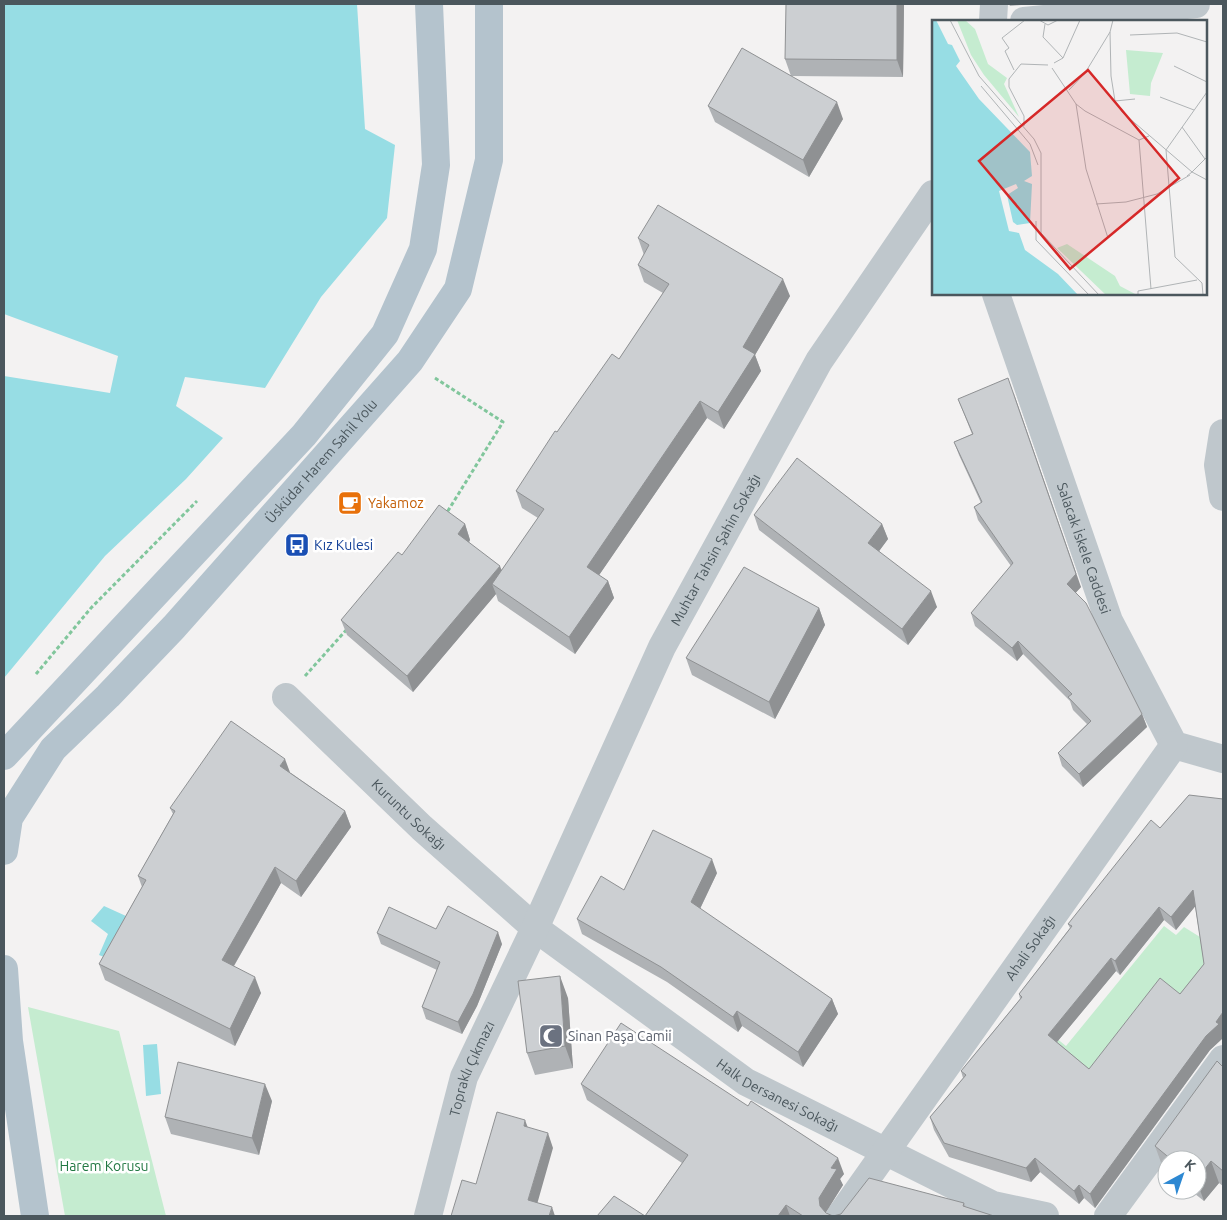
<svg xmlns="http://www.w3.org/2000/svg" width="1227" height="1220" font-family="Ubuntu,sans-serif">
<rect width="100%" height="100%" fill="#f3f2f2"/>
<path fill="#c5ecd0" d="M 1164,926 L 1176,935 L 1184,927 L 1200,937 L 1204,965 L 1180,1000 L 1094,1077 L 1070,1058 L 1029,1016 L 1066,1046 Z
M 28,1007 L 119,1031 L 166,1216 L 65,1216 Z"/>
<path fill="#97dde4" d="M 4,4 L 357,4 L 365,129 L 395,145 L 387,218 L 321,297 L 265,388 L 185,377 L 176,406 L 223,438 L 186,479 L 105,556 L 4,678 L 4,376 L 110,393 L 118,356 L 4,314 Z
M 104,906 L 148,926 L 129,967 L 99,955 L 108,934 L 91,921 Z
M 157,1044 L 161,1094 L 146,1096 L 143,1045 Z"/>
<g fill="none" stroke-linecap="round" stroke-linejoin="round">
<path stroke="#81c69c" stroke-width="3" stroke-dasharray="4 2.5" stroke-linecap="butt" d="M 435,378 L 503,422 L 446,514
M 36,674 L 91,608 L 197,501
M 305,676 L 348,628"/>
<g stroke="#bfc7cc" stroke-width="28">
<path d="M 993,21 L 994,4"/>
<path d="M 1024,21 L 1196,4"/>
<path id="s1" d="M 996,294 L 1109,621 L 1174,745 L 1223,759"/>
<path d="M 1223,433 L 1218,465 L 1223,497"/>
<path id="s2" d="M 286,697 L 422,828 L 535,928 L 746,1082 L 993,1205 L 1045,1216"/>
<path id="s3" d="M 428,1216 L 464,1077 L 535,928 L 662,647 L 819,361 L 933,194"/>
<path id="s4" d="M 840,1216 L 1174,745"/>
<path d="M 1108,1216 L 1223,1059"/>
</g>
<g stroke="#b4c3cd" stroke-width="28">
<path d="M 4,756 L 304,435 L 385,334 L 423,249 L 436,165 L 429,4"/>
<path id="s5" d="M 4,851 L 9,818 L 53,749 L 108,696 L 174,627 L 410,361 L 458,289 L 489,160 L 489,4"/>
<path d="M 4,969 L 9,1041 L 35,1216"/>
</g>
</g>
<path fill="#afb2b5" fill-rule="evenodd" d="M 1009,4 L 1031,4 L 1010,6 Z
M 904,5 L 903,77 L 791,76 L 785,59 Z
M 708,106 L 843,119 L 809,177 L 715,122 Z
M 638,238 L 790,296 L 755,355 L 761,371 L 724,429 L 707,418 L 599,575 L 608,581 L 614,598 L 575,654 L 498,601 L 496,594 L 413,692 L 347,635 L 341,620 L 402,555 L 465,524 L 470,540 L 469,543 L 502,570 L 538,518 L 522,508 L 516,491 L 557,432 L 619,359 L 663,293 L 644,282 L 638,265 L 644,255 Z
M 958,399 L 1081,587 L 1075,593 L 1142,714 L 1147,727 L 1083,787 L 1062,766 L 1058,753 L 1087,724 L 1073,710 L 1070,701 L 1023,654 L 1017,661 L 975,626 L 971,613 L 1011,566 L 978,520 L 974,507 L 981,503 L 959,455 L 954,442 L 972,434 Z
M 754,515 L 882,524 L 888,539 L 879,551 L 937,607 L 908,645 L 759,530 Z
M 819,608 L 825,625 L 775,719 L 692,675 L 686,658 Z
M 291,773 L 345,811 L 351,827 L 301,897 L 281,883 L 234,966 L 261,993 L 235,1046 L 105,980 L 99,964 L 142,887 L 138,876 L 173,814 L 170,808 Z
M 1189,795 L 1223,1038 L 1210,1050 L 1095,1208 L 1084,1198 L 1079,1204 L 1040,1172 L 1031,1182 L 949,1157 L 934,1130 L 930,1117 L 963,1078 L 961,1071 L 1020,999 L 1019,994 L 1070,928 L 1068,924 L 1160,828 ZM 1195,906 L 1204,964 L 1180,994 L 1089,1069 L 1057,1042 L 1116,971 L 1120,975 L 1164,920 L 1176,930 Z
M 717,873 L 700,909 L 832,999 L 838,1014 L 803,1067 L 742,1026 L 738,1032 L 667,982 L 582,934 L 577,919 L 624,890 Z
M 436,929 L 502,944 L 477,1006 L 462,1034 L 426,1019 L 422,1007 L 437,970 L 381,944 L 377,933 Z
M 568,998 L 573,1068 L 535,1075 L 527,1053 Z
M 1223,1067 L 1223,1186 L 1219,1183 L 1204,1201 L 1190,1190 L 1197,1190 L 1197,1160 L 1167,1160 L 1167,1171 L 1163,1168 L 1155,1146 Z
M 581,1084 L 844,1174 L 840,1179 L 843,1185 L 825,1213 L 833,1216 L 964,1203 L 966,1207 L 994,1216 L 645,1216 L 682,1163 L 587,1100 Z
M 272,1101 L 259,1155 L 171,1134 L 165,1117 Z"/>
<path fill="#8f9193" d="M 897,4 L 903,4 L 904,5 L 903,77 L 897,60 Z
M 837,102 L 843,119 L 809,177 L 803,160 Z
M 783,279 L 790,296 L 755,355 L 761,371 L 724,429 L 718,412 L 743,347 Z
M 1013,391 L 1081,587 L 1072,597 L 1067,584 Z
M 700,401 L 707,418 L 593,584 L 587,567 Z
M 465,524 L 470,540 L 463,550 L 458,534 Z
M 882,524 L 888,539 L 874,558 L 868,543 Z
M 500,566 L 506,582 L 492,584 L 496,594 L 413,692 L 407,676 Z
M 608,581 L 614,598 L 575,654 L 569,637 Z
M 931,591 L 937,607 L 908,645 L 902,629 Z
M 819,608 L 825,625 L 775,719 L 769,702 Z
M 1018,641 L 1023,654 L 1017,661 L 1012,648 Z
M 1142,714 L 1147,727 L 1083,787 L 1079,774 Z
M 285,759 L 291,775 L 280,766 Z
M 345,811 L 351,827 L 301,897 L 296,881 Z
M 712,859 L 717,873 L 696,917 L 691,902 Z
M 275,867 L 281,883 L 228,976 L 222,960 Z
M 1193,890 L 1198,903 L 1176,930 L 1171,917 Z
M 1159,907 L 1164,920 L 1120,975 L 1115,961 Z
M 498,932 L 502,944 L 477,1006 L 462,1034 L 458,1022 Z
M 1111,958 L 1116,971 L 1052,1048 L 1048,1035 Z
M 560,976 L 568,998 L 573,1068 L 565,1046 Z
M 255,977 L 261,993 L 235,1046 L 230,1029 Z
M 832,999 L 838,1014 L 803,1067 L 798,1052 Z
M 737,1011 L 742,1026 L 738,1032 L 733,1017 Z
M 1223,1012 L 1223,1032 L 1222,1034 L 1223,1038 L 1210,1050 L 1095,1208 L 1090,1194 Z
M 265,1084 L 272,1101 L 259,1155 L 252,1138 Z
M 525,1120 L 531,1136 L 524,1126 Z
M 548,1133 L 553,1148 L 534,1215 L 528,1200 Z
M 838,1158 L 844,1174 L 840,1179 L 843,1185 L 825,1214 L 820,1206 L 819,1198 L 831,1168 Z
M 1035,1158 L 1040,1172 L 1031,1182 L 1026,1168 Z
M 1211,1161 L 1219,1183 L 1204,1201 L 1197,1182 L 1197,1179 Z
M 1079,1185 L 1084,1198 L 1079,1204 L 1074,1191 Z
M 786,1205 L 790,1216 L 778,1216 Z
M 552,1207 L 555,1216 L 549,1216 Z"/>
<path fill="#cccfd2" stroke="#8f9193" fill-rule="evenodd" d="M 786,4 L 897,4 L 897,60 L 785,59 Z
M 742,48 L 837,102 L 803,160 L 708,106 Z
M 658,205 L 783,279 L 743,347 L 755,354 L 718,412 L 700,401 L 587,567 L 608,581 L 569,637 L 492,584 L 544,509 L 516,491 L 555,431 L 557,432 L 612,354 L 619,359 L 669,284 L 638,265 L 649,245 L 638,238 Z
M 1008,378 L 1076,574 L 1067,584 L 1086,603 L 1142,714 L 1079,774 L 1058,753 L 1091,721 L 1068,697 L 1072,694 L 1018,641 L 1012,648 L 971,613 L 1013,563 L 974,507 L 982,502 L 954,442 L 973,434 L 958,399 Z
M 797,458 L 882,524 L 868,543 L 931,591 L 902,629 L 754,515 Z
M 439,505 L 465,524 L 458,534 L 500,566 L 407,676 L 341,620 L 398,552 L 402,555 Z
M 744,567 L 819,608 L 769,702 L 686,658 Z
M 231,721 L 285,759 L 280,766 L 345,811 L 296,881 L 275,867 L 222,960 L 255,977 L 230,1029 L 99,964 L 146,880 L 138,876 L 175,811 L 170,808 Z
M 1189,795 L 1223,799 L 1223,1012 L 1216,1022 L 1219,1024 L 1206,1036 L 1090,1194 L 1079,1185 L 1074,1191 L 1035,1158 L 1026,1168 L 944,1143 L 930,1117 L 966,1075 L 961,1071 L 1022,997 L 1019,994 L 1072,926 L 1068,924 L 1151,820 L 1160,828 ZM 1193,890 L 1204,964 L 1180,994 L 1160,978 L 1089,1069 L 1048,1035 L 1111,958 L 1115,961 L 1159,907 L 1171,917 Z
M 653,830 L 712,859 L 691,902 L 832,999 L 798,1052 L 737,1011 L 733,1017 L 661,967 L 577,919 L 601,876 L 624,890 Z
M 448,906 L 498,932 L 473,994 L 458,1022 L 422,1007 L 440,962 L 377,933 L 389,907 L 436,929 Z
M 560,976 L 565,1046 L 527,1053 L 518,981 Z
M 621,1023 L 748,1106 L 751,1101 L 838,1158 L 831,1168 L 837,1169 L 819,1198 L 820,1206 L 826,1213 L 833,1216 L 841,1214 L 869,1178 L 964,1203 L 963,1206 L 994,1216 L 803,1216 L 786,1205 L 778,1216 L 645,1216 L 688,1155 L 581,1084 Z
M 1217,1061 L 1223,1067 L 1223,1171 L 1211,1161 L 1197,1179 L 1197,1160 L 1172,1160 L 1155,1146 Z
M 178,1062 L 265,1084 L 252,1138 L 165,1117 Z
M 497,1112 L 525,1120 L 524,1126 L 548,1133 L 528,1200 L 552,1207 L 549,1216 L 451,1216 L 462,1180 L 476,1184 Z
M 614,1196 L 645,1216 L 597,1216 Z"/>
<defs>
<symbol id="cafe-square" viewBox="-11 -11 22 22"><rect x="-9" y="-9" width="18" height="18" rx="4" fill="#e8710a" stroke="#fff"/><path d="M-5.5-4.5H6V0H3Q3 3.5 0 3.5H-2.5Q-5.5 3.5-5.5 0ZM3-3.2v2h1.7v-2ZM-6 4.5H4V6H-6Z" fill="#fff"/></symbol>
<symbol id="bus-square" viewBox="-11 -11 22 22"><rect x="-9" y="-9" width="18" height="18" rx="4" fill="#1a4fb4" stroke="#fff"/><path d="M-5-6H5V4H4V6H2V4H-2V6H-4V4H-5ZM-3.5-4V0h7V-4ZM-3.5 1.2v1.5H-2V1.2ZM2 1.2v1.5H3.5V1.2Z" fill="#fff"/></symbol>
<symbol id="mosque-square" viewBox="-11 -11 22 22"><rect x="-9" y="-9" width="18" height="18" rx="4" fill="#6b7280" stroke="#fff"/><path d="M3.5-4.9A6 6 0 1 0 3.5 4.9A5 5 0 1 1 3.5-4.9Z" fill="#fff"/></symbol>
</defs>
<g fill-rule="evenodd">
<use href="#cafe-square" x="336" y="489" width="28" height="28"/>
<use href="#bus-square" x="283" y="531" width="28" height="28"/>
<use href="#mosque-square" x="537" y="1022" width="28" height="28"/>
</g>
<g text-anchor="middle" stroke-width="5" stroke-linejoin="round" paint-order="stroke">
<g font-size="14" fill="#4b575d" stroke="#fff">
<text dy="5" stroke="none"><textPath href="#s5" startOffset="509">Üsküdar Harem Sahil Yolu</textPath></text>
<text dy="5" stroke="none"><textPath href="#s1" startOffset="269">Salacak İskele Caddesi</textPath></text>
<text dy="5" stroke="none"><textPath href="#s3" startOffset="728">Muhtar Tahsin Şahin Sokağı</textPath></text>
<text dy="5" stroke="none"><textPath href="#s2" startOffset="170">Kuruntu Sokağı</textPath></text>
<text dy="5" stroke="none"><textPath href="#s4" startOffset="329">Ahali Sokağı</textPath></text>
<text dy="5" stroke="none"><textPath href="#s3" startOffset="154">Topraklı Çıkmazı</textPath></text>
<text dy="5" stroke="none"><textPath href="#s2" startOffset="635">Halk Dersanesi Sokağı</textPath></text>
</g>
<g font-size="14" fill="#c56008" stroke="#fff" text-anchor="start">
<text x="368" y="508">Yakamoz</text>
</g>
<g font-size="14" fill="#164399" stroke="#fff" text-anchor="start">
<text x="314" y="550">Kız Kulesi</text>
</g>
<g font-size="14" fill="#5b616d" stroke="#fff" text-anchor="start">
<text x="568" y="1041">Sinan Paşa Camii</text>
</g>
<g font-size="14" fill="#227843" stroke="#fff">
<text x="104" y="1171">Harem Korusu</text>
</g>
</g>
<g transform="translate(932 20)">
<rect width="275" height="275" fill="#f3f2f2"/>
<path d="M 25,0 L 33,0 L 43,9 L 56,44 L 75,58 L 72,64 L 87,97 L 52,55 L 39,35 ZM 194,30 L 231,33 L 219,63 L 218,76 L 198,74 ZM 135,224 L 183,256 L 188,266 L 205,275 L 174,275 L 125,228 Z" fill="#c5ecd0"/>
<path d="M 0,0 L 4,0 L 16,24 L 20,25 L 28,41 L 24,46 L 47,79 L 98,132 L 100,156 L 92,161 L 100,164 L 98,203 L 85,205 L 81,202 L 75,175 L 86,168 L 84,164 L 67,171 L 77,211 L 87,213 L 93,230 L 126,254 L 146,275 L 0,275 Z" fill="#97dde4"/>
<path fill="none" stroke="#b0b4b6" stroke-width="1" d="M 18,0 L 47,56 L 102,119 L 109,133 L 109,213 L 167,275M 107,0 L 116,5 L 126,0M 181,0 L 178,12 L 179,56 L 183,81 L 190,92 L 260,152 L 255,156M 113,4 L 111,17 L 131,38M 198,15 L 245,13 L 275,22M 122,43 L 131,38 L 148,0M 242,46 L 275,62M 120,48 L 144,84 L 153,91 L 207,120 L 217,116M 82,50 L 73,31 L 77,28 L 70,18 L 93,0M 49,66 L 98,124 L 106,145M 137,70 L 153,53 L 178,12M 228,77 L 262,90M 183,81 L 203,79M 144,84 L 154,149 L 176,218M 92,106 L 92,96 L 77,67 L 77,59 L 89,44 L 116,45M 250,107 L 273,139M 207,120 L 219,269M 275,137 L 260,152 L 275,160M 164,184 L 194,182 L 225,174 L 258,155M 104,201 L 104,220 L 157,275M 206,275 L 206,271 L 265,260M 271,275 L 270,263 L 243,237 L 234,130 L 275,72"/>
<path fill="#d62828" fill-opacity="0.15" stroke="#d62828" stroke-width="2.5" d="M 156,50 L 247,158 L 138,249 L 47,141 Z"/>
<rect width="275" height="275" fill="none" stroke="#4b575d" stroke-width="2.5"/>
</g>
<rect width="1227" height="1220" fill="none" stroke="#4b575d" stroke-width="10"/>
<g transform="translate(1182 1175) rotate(40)"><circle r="24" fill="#ffffff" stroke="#b7bcbe"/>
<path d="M0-4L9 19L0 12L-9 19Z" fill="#2d88d2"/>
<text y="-8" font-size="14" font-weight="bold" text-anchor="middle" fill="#4b575d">K</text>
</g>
</svg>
